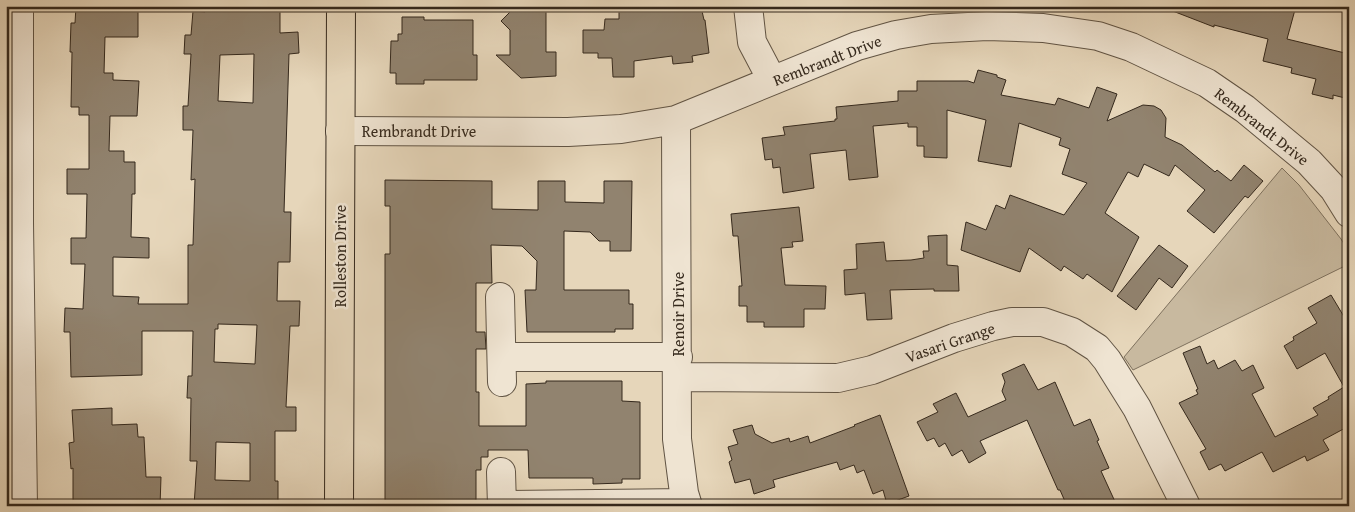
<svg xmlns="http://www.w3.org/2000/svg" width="1355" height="512" font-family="'Gentium Book Plus',serif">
<rect width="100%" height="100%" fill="#e6d6ba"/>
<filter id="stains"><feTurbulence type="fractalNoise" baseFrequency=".004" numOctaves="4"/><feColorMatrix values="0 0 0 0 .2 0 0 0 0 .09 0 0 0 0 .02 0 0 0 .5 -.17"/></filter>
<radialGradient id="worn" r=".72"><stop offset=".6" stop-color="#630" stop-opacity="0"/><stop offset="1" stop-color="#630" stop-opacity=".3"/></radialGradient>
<path fill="#c8b99f" stroke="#7e715e" d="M 1282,168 L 1299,185 L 1341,239 L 1349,252 L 1349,264 L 1133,370 L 1124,357 Z"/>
<path fill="#91836f" stroke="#35291d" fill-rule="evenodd" d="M 76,6 L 138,7 L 138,37 L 105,37 L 104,73 L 113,73 L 113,80 L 139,81 L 137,116 L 110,116 L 109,151 L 124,151 L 124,162 L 135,162 L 135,194 L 132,194 L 131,237 L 149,238 L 149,258 L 113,257 L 113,296 L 139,297 L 138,304 L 188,304 L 188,245 L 193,245 L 195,179 L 191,180 L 193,130 L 183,130 L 183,106 L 188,106 L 191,54 L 184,54 L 185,35 L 191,35 L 193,11 L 205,12 L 205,7 L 254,9 L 254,6 L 280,6 L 280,33 L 298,32 L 299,53 L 289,54 L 284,212 L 291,212 L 290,262 L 278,262 L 277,301 L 300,301 L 299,326 L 290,326 L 286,407 L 296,407 L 296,431 L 275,431 L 275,481 L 278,481 L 278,506 L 194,506 L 197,461 L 190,461 L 191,398 L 187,398 L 188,376 L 192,376 L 193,331 L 142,331 L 142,375 L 71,377 L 70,332 L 64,332 L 65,308 L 83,309 L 85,264 L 71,264 L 71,238 L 86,238 L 87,194 L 67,194 L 67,169 L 89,169 L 89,115 L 79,115 L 79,107 L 71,107 L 72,52 L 70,52 L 71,23 L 75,23 ZM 254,54 L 253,103 L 218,101 L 220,55 ZM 218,324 L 257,325 L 255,364 L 214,362 L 215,329 L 218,329 ZM 216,442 L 250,443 L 250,481 L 215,480 Z
M 666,6 L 699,6 L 700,11 L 702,11 L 704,20 L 705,20 L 709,53 L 692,56 L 693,62 L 673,64 L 672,56 L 634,61 L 634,77 L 613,77 L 612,58 L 598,58 L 598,53 L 583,53 L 583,30 L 604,30 L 605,19 L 619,19 L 619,10 L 667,10 Z
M 1165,6 L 1296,6 L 1287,39 L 1349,54 L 1349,99 L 1333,95 L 1333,99 L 1312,94 L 1316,79 L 1291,73 L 1292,68 L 1263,61 L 1268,39 L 1214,25 L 1214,27 L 1165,8 Z
M 511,11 L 546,11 L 546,52 L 556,52 L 556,76 L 521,78 L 496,55 L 510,55 L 510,30 L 501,21 Z
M 402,17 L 424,17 L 424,20 L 473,20 L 473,55 L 477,55 L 477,80 L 424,80 L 424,84 L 396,84 L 396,73 L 390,73 L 391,41 L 398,41 L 398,34 L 402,34 Z
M 978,70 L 997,75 L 997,77 L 1006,80 L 1001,95 L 1055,105 L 1058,98 L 1089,108 L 1097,87 L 1117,94 L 1107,121 L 1143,105 L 1154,106 L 1161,110 L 1166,118 L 1165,137 L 1182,145 L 1215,172 L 1217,170 L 1231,181 L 1244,165 L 1263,181 L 1248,198 L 1245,196 L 1214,233 L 1187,211 L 1205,190 L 1175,165 L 1169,176 L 1144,164 L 1138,177 L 1128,172 L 1105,213 L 1139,237 L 1112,292 L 1087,274 L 1083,279 L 1064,266 L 1061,271 L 1029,248 L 1020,272 L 961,250 L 966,222 L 986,230 L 996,205 L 1005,209 L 1010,195 L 1064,215 L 1087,183 L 1062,174 L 1070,149 L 1059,145 L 1061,138 L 1019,123 L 1011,167 L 978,161 L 986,120 L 947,110 L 947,158 L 924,157 L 924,146 L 917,146 L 917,127 L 908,127 L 908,123 L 873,126 L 878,177 L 849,180 L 846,150 L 810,154 L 814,188 L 783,193 L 780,167 L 773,168 L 772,159 L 765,160 L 762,138 L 785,135 L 783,127 L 835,121 L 835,119 L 837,119 L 836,107 L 898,101 L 898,91 L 917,91 L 917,81 L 968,81 L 974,83 Z
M 385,180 L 492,181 L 492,209 L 538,210 L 538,181 L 565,181 L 565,202 L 604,203 L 604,181 L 632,181 L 631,251 L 610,251 L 610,241 L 599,241 L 590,232 L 564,231 L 564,290 L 629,290 L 629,304 L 633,304 L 633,329 L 615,329 L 615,332 L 527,332 L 525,290 L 536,290 L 537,261 L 522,246 L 491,245 L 492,283 L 476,283 L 476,332 L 485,332 L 486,349 L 476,349 L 476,392 L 479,392 L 479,426 L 526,426 L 526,384 L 546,383 L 546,381 L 622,381 L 622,401 L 640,402 L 640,479 L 622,479 L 622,483 L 593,484 L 593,478 L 529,478 L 528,450 L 488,450 L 488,457 L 481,457 L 481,470 L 476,470 L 476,506 L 388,506 L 388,504 L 385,504 L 385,254 L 390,254 L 390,206 L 385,206 Z
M 799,207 L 803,241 L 792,242 L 793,247 L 781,248 L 785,285 L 826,286 L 825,309 L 804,309 L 804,327 L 764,327 L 764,322 L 747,322 L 747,306 L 739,306 L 739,286 L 742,286 L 738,236 L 733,236 L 731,214 Z
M 947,235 L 947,265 L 958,266 L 959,291 L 934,291 L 934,289 L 890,290 L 892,319 L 867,320 L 865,293 L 845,295 L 844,270 L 857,269 L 856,244 L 884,242 L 886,261 L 911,260 L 924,258 L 923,251 L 929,251 L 928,236 Z
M 1159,245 L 1188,266 L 1172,288 L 1159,278 L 1136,310 L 1117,296 Z
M 1331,295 L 1349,325 L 1349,426 L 1323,440 L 1329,450 L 1307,461 L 1305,456 L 1273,472 L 1262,452 L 1225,471 L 1221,464 L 1209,470 L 1200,452 L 1206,449 L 1179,403 L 1198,394 L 1196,390 L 1198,389 L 1183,353 L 1200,346 L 1207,364 L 1214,360 L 1218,369 L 1235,360 L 1242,371 L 1253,365 L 1264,388 L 1252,394 L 1275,437 L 1318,415 L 1313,408 L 1329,399 L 1328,397 L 1344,387 L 1325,353 L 1297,369 L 1284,346 L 1294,340 L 1293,337 L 1317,323 L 1308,308 Z
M 1024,364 L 1038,390 L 1055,382 L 1074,426 L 1090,419 L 1099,440 L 1097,441 L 1109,468 L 1101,471 L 1117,506 L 1067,506 L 1060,490 L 1058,490 L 1027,420 L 980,441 L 986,453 L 969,463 L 962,450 L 952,456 L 945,443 L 939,447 L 934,438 L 927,441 L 917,422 L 938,412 L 933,404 L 956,393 L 968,417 L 1006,400 L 1002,391 L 1005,382 L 1002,374 Z
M 112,408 L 112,425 L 137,424 L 138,437 L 144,437 L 146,477 L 161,477 L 160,506 L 73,506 L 73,468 L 71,469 L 69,443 L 74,442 L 72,410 Z
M 880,415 L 909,496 L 887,504 L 883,490 L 873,494 L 864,470 L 857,473 L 854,465 L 840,470 L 837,462 L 773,480 L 775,487 L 754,494 L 750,479 L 735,483 L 729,462 L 732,460 L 728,447 L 738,444 L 733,430 L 752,425 L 755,434 L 772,443 L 789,438 L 790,442 L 808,436 L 810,443 L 855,426 L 854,425 Z"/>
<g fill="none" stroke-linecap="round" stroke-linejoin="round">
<defs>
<path id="minor" d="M 19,6 L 19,223 L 23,506
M 748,6 L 752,42 L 772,80
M 676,120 L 677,439 L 684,493 L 688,506
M 340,131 L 568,132 L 621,129 L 676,120 L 857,46 L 896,35 L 931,29 L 987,26 L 1043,28 L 1098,36 L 1131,47 L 1207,83 L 1245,109 L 1309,162 L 1334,189 L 1349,213
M 500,297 L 502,382
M 502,357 L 678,357
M 678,377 L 838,378 L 872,370 L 954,338 L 993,326 L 1012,322 L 1043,322 L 1072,332 L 1097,348 L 1107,360 L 1137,408 L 1186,506
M 501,472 L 502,506
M 502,505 L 687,503"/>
<path id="major" d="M 339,506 L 341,6"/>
</defs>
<use href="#minor" stroke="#615444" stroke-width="30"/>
<use href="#major" stroke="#35291d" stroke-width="30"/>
<use href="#minor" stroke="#efe4d2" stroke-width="28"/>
<use href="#major" stroke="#e6d6ba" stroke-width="28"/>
</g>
<g text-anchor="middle" stroke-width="5" stroke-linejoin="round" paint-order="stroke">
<g font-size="16" fill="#35291d" stroke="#efe4d2">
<text transform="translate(827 60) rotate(-21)" y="6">Rembrandt Drive</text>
<text transform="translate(1262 126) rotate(38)" y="6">Rembrandt Drive</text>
<text x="419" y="137">Rembrandt Drive</text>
<text transform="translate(340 256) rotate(-90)" y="6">Rolleston Drive</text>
<text transform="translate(678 314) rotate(-90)" y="6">Renoir Drive</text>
<text transform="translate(950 342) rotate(-19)" y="6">Vasari Grange</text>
</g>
</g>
<rect width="1355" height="512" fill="none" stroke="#e6d6ba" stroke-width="25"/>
<rect x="8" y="8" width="1340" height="497" fill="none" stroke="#35291d" stroke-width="2.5"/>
<rect x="12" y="12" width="1330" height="487" fill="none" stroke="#35291d"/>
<rect width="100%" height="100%" filter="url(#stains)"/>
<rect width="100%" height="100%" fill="url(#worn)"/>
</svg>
